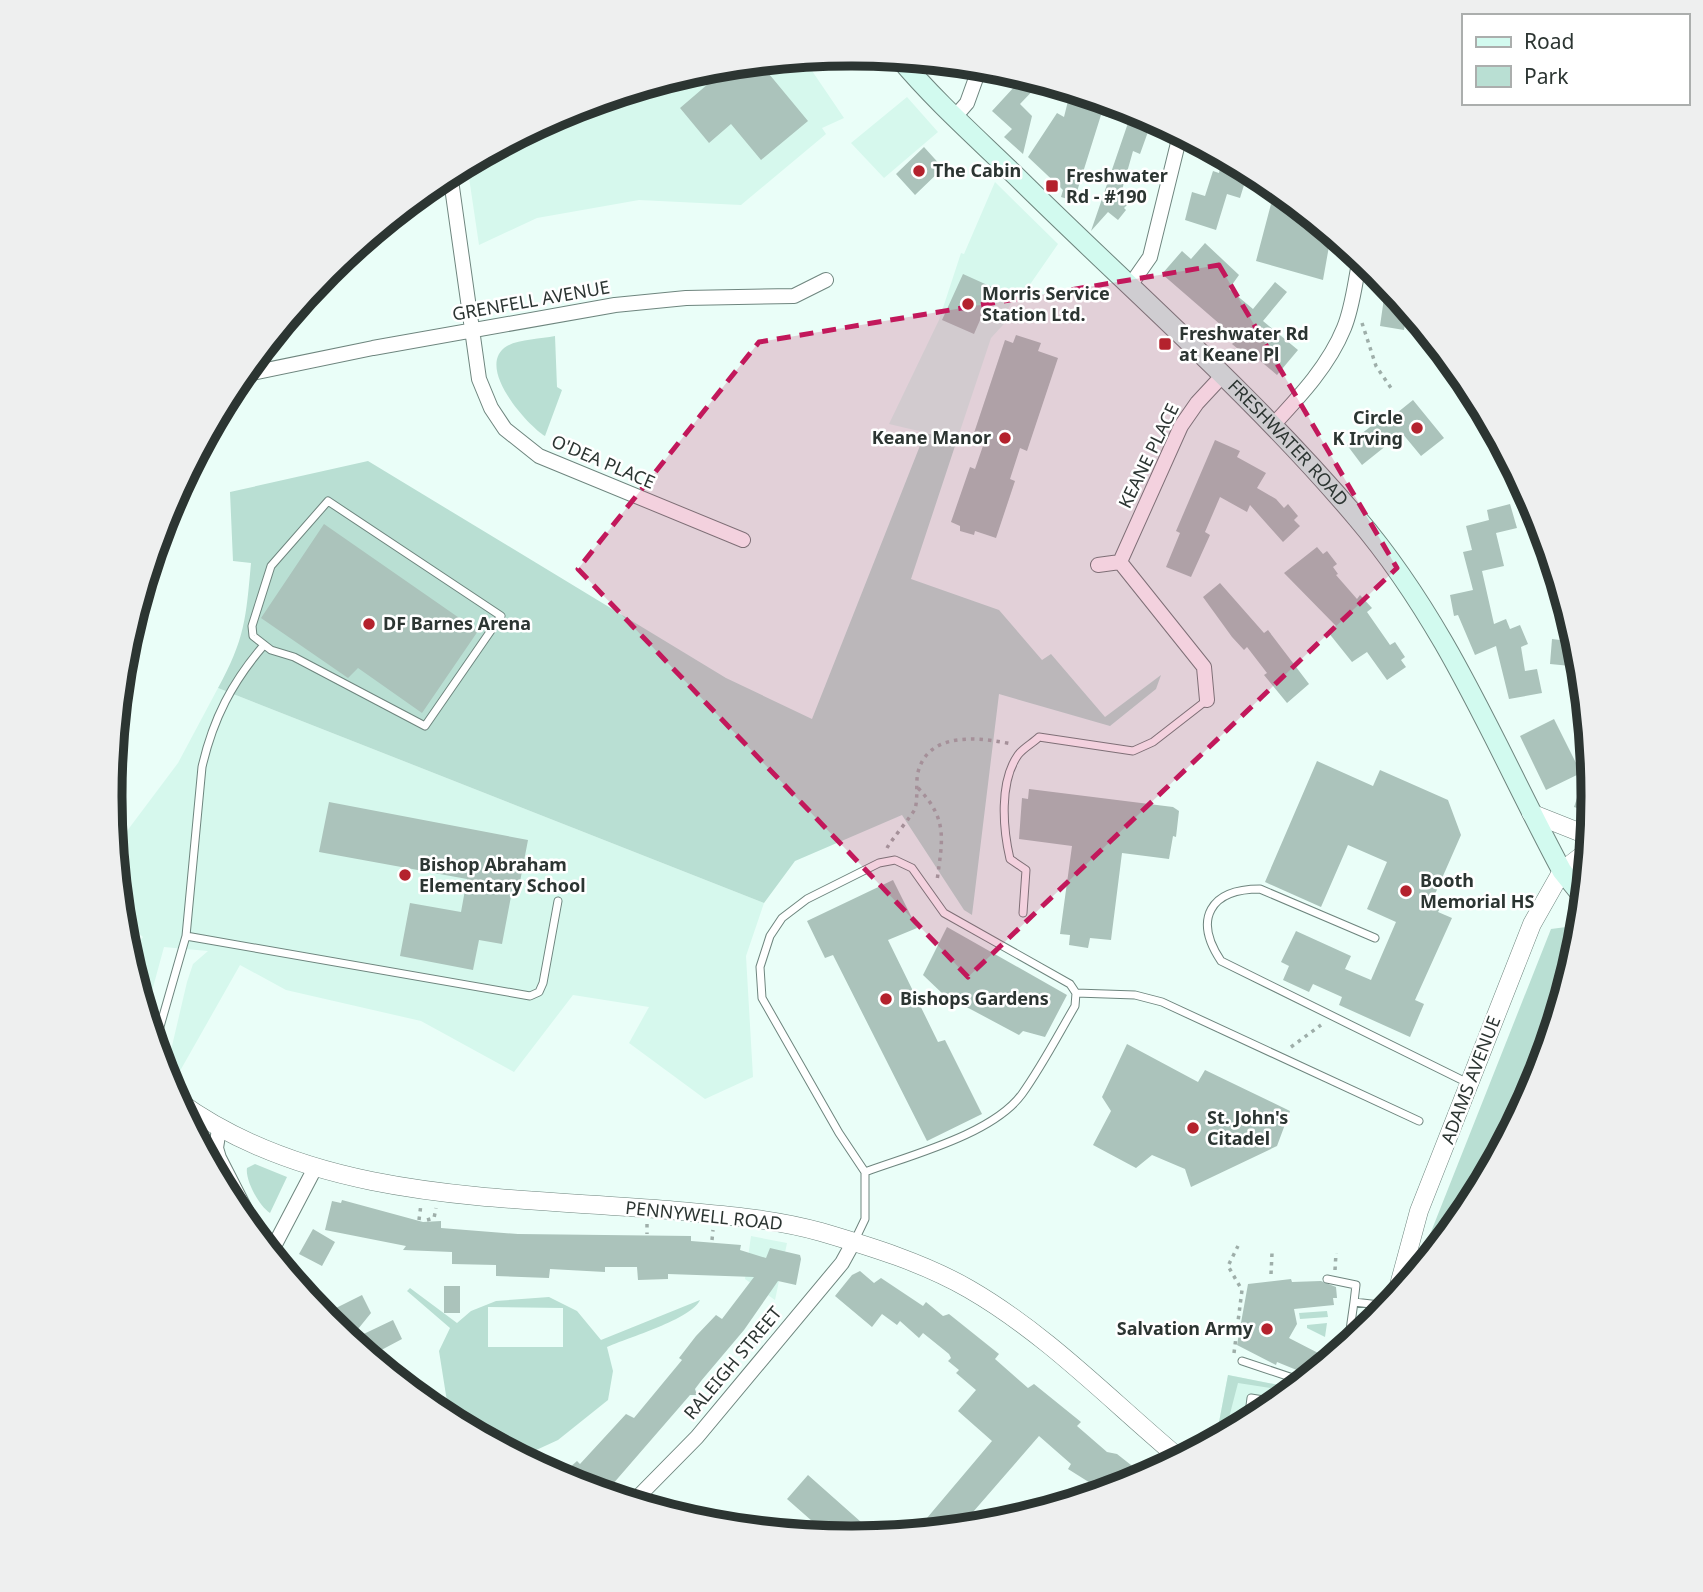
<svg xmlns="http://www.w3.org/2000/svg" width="1703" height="1592" font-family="'Noto Sans',sans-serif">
<rect width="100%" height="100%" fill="#eafef8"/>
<path fill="#d6f8ed" d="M 804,59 L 844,118 L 822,128 L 826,134 L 741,205 L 639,200 L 537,218 L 479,245 L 467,164 L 489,153 L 513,147 L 519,142 L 548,131 L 599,101 L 707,68 Z
M 907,97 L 938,132 L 884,178 L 851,143 Z
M 995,182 L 1058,244 L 1022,296 L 1016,294 L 1007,311 L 1012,315 L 991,338 L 957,440 L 889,424 L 939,320 L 961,253 L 964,254 Z
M 218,688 L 764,903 L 746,956 L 753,1077 L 705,1099 L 629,1043 L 649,1007 L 573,995 L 514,1072 L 421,1021 L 286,990 L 240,965 L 176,1078 L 169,1071 L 168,1063 L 187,982 L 193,964 L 208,951 L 164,947 L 146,1013 L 129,958 L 143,937 L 122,919 L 115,847 L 178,763 Z
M 751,1236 L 787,1243 L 775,1300 L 745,1279 Z
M 1228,1375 L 1294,1388 L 1263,1413 L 1216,1438 Z"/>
<path fill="#b9dfd3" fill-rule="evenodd" d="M 555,336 L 557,387 L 562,390 L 545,436 C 527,425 474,366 507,346 C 519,339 541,339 555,336 Z
M 925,433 L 957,440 L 911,579 L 999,610 L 1042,660 L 1051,654 L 1105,717 L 1161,675 L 1156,689 L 1110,726 L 999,694 L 972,915 L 964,910 L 902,815 L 795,861 L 764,903 L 218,688 C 245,639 246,618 251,563 L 233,561 L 230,492 L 368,461 L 726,678 L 812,719 Z
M 1574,926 L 1580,931 L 1579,941 L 1537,1080 L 1468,1208 L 1426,1260 L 1429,1237 L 1551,929 Z
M 255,1164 L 287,1177 L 270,1213 C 259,1206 245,1180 247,1168 Z
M 410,1288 L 457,1323 L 471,1311 L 496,1301 L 549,1297 L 577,1311 L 601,1340 L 700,1300 C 692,1319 627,1338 607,1347 L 613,1371 L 608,1400 L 558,1440 L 521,1457 L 458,1422 L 449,1414 L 439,1351 L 450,1328 L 407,1291 ZM 488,1307 L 563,1308 L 563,1347 L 488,1347 Z
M 1327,1311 L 1328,1317 L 1300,1319 L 1299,1313 Z
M 1327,1323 L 1325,1337 L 1307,1328 L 1307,1325 Z
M 1228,1375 L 1294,1388 L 1290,1391 L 1238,1383 L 1225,1433 L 1216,1438 Z"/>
<path fill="#abc3bb" d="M 760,63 L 808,121 L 761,160 L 731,124 L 709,143 L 680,108 L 729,66 Z
M 1016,75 L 1041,82 L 1020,104 L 1032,116 L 1023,154 L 1004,137 L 1012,129 L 992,111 L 1015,86 Z
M 1070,93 L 1136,111 L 1166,127 L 1164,133 L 1149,129 L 1140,154 L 1133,151 L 1120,197 L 1128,204 L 1124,208 L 1126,210 L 1118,220 L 1108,212 L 1091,231 L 1128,123 L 1101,115 L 1074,201 L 1061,197 L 1063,190 L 1028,157 L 1057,113 L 1064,117 Z
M 924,147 L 943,168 L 915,195 L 896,174 Z
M 1221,164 L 1248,172 L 1240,198 L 1227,194 L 1216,230 L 1185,220 L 1192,192 L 1205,196 L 1213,171 L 1219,173 Z
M 1275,189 L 1331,235 L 1323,280 L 1256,261 Z
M 1205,243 L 1239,275 L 1229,289 L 1253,309 L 1275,282 L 1287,292 L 1263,321 L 1298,350 L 1277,375 L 1252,354 L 1249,358 L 1232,344 L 1237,339 L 1162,274 L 1182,251 L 1191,259 Z
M 963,274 L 994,288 L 974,334 L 942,320 Z
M 1386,284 L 1405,307 L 1422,327 L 1405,324 L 1404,330 L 1380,326 Z
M 1016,335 L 1041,343 L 1038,351 L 1058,358 L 1027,451 L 1020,448 L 1010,479 L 1015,481 L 996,538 L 975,531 L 974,535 L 960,531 L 960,526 L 951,522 L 970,467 L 975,469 L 985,440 L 973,436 L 1005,340 L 1013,343 Z
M 1413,400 L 1444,438 L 1421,456 L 1402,433 L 1362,465 L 1347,445 L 1379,420 L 1382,425 Z
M 1215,440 L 1240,451 L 1237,457 L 1266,473 L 1257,488 L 1276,499 L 1284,508 L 1288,504 L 1298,516 L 1294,520 L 1300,526 L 1283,542 L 1250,505 L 1247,512 L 1220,497 L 1205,532 L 1210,535 L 1191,577 L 1166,567 L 1180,533 L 1176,531 Z
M 1510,504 L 1517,528 L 1496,533 L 1504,566 L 1482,571 L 1494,624 L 1506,619 L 1510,629 L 1520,625 L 1528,644 L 1521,647 L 1525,671 L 1537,669 L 1542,693 L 1509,699 L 1496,646 L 1475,655 L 1458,615 L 1454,616 L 1450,595 L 1473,590 L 1463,552 L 1472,550 L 1466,526 L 1489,520 L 1487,510 Z
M 324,524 L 478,631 L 422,713 L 358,668 L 348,678 L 261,618 Z
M 1317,547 L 1323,554 L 1327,551 L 1337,564 L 1333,567 L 1338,574 L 1336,575 L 1357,599 L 1360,595 L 1372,608 L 1367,612 L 1390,645 L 1395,642 L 1405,657 L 1401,660 L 1406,667 L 1387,680 L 1367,652 L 1352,662 L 1328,632 L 1336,626 L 1284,573 Z
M 1220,583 L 1264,633 L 1268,630 L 1309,684 L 1287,703 L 1264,675 L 1267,673 L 1247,647 L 1244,650 L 1232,637 L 1203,597 Z
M 1552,639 L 1576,642 L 1581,667 L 1550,664 Z
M 1554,719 L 1581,773 L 1546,790 L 1520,736 Z
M 1590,760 L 1593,796 L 1592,813 L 1574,807 Z
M 1317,761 L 1373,786 L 1380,770 L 1448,800 L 1461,835 L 1432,901 L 1442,905 L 1438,912 L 1452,918 L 1415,1000 L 1424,1004 L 1410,1037 L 1339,1005 L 1342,997 L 1313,984 L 1309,992 L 1283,980 L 1289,966 L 1281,962 L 1296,931 L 1351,956 L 1345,969 L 1371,980 L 1396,922 L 1367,909 L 1387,862 L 1348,845 L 1321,907 L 1265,882 Z
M 1029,789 L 1173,807 L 1179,811 L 1176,837 L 1173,836 L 1169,859 L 1122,853 L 1111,940 L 1090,938 L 1088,948 L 1069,945 L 1070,935 L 1060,934 L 1072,846 L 1019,839 L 1022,798 L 1028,799 Z
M 329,802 L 528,840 L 519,887 L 513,886 L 502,944 L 479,940 L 473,970 L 400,956 L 410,903 L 461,912 L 467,879 L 319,852 Z
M 893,880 L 917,928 L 888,940 L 938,1042 L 945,1040 L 982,1114 L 927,1141 L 833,955 L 825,958 L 807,921 Z
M 947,927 L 1067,995 L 1045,1037 L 1023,1031 L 1019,1035 L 944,995 L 923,975 Z
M 1127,1044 L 1198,1082 L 1205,1070 L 1290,1111 L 1277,1146 L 1191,1187 L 1185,1169 L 1152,1155 L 1136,1168 L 1093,1145 L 1111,1111 L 1102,1097 Z
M 342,1200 L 423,1222 L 441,1221 L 441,1228 L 518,1234 L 691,1236 L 691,1241 L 741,1245 L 740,1250 L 766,1258 L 770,1248 L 800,1255 L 801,1259 L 796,1285 L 778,1281 L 744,1330 L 701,1381 L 695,1389 L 697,1395 L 690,1395 L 612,1485 L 609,1483 L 600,1491 L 559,1477 L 577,1461 L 580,1464 L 626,1414 L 634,1418 L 682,1360 L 679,1358 L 696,1336 L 716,1315 L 722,1319 L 754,1277 L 668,1274 L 668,1279 L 638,1280 L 637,1267 L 605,1267 L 605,1272 L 550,1269 L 549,1278 L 496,1276 L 496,1265 L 452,1264 L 452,1252 L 403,1250 L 406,1246 L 325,1230 L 332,1201 L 341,1203 Z
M 313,1229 L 335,1242 L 322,1266 L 299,1254 Z
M 860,1271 L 874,1283 L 881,1278 L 923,1306 L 926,1302 L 943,1316 L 949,1314 L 999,1354 L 995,1359 L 1028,1388 L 1034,1384 L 1081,1422 L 1077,1426 L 1107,1452 L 1117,1454 L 1145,1476 L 1103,1491 L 1068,1469 L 1071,1464 L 1039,1436 L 960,1527 L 916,1531 L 992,1441 L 958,1411 L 976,1390 L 956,1373 L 959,1370 L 948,1361 L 951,1358 L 949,1354 L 923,1333 L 919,1338 L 900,1321 L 897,1325 L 882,1314 L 872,1327 L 835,1296 L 852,1275 Z
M 1291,1279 L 1292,1282 L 1321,1281 L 1336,1287 L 1337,1298 L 1333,1298 L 1334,1305 L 1294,1309 L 1297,1324 L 1289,1338 L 1322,1355 L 1318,1362 L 1323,1364 L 1309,1375 L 1277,1362 L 1276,1365 L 1237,1345 L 1248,1284 Z
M 444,1286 L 460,1286 L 460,1313 L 444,1313 Z
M 362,1295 L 371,1313 L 350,1339 L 334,1309 Z
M 393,1320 L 402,1339 L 370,1356 L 351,1340 Z
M 808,1475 L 861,1522 L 876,1535 L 829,1536 L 787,1499 Z"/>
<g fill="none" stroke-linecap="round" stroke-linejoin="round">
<defs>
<path id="service" d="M 328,501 L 501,616 L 425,726 L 294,657 L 271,650 L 253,636 L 252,626 L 271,566 Z
M 1023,913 L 1026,870 L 1010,859 C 1003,829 999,782 1018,755 C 1023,748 1033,743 1039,737 L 1133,751 L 1153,742 L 1207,700
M 186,936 L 530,996 L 539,992 L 543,983 L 558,901
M 1375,938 L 1260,889 C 1210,889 1193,919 1221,961 L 1468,1083
M 1076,993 L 1135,995 L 1162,1002 L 1419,1121
M 155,1044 L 186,936 L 202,767 C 213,719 232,682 264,645
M 854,1242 L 865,1219 L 865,1172 L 839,1133 L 762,998 L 760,967 L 770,936 L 782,918 L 807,899 L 879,863 L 895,860 L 912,868 L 944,913 L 1070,984 L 1076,993 L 1075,1006 C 1058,1035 1042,1066 1022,1094 C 993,1134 911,1155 865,1172
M 1327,1279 L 1356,1285 L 1354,1302
M 1348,1344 L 1354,1302 L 1388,1306
M 1242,1361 L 1302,1381
M 1248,1421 L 1251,1398 L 1277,1402"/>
<path id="minor" d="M 954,118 L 967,103 L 980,67
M 450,173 L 479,379 L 491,408 L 505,429 L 539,456 L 743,540
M 1129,287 L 1150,257 L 1180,135
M 242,375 L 373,348 L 615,305 L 686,298 L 794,296 L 826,280
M 1274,424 C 1301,395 1329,365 1344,328 C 1353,306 1355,281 1360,259
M 1120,562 L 1204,667 L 1207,700
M 1098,565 L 1120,562 L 1181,426 L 1197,403 L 1223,375
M 219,1129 L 216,1148 L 219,1158 L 261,1240
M 271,1252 L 315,1168
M 634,1501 L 697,1437 L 842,1263 L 853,1243"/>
<path id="tertiary" d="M 1531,813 L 1589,836
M 178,1101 C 318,1203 504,1196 669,1210 C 720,1215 772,1218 821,1232 C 872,1247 924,1263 969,1289 C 1047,1334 1111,1401 1179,1458
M 1396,1296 L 1419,1211 L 1532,924 L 1562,871 L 1588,851"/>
<g id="secondary">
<path id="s1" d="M 900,59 C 935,101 977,138 1016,176 C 1130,289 1253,395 1357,518 C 1448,625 1496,748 1562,871 L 1583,897"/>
</g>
</defs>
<use href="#service" stroke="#6e857e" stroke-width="9"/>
<use href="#minor" stroke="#6e857e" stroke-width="16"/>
<use href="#tertiary" stroke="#6e857e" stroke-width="19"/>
<use href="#secondary" stroke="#6e857e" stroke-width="21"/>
<path stroke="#9eaea9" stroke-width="3.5" stroke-dasharray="3.5 5" stroke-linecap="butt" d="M 1362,323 L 1376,366 L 1393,391
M 918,788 C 949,820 942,841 937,881
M 887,848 C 892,839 913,814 915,809 C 919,795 914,780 920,766 C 934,731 983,738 1012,744
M 1291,1047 L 1321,1025
M 419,1220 L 421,1204
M 427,1220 L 434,1218 L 436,1208
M 647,1224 L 647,1234
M 712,1240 L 713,1230
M 1335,1270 L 1336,1253
M 1271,1274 L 1272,1253
M 1234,1353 L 1242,1290 L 1228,1266 L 1238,1246"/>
<use href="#service" stroke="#fff" stroke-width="7"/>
<use href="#minor" stroke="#fff" stroke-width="14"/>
<use href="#tertiary" stroke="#fff" stroke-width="18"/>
<use href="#secondary" stroke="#d2faef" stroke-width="19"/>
</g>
<path fill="#c2185b" fill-opacity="0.2" stroke="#c2185b" stroke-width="5" stroke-dasharray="14 9" stroke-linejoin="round" d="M 1219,265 L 1397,568 L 968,977 L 578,569 L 759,342 Z"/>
<g fill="#b4222d" stroke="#fff" stroke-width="2.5">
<circle cx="919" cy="171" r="7"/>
<rect x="1045" y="179" width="14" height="14" rx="3.5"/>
<circle cx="968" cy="304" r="7"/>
<rect x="1158" y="337" width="14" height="14" rx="3.5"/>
<circle cx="1417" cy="428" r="7"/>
<circle cx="1005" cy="438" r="7"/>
<circle cx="369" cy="624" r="7"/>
<circle cx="405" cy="875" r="7"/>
<circle cx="1406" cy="891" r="7"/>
<circle cx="886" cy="999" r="7"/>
<circle cx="1193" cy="1128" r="7"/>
<circle cx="1267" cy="1329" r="7"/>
</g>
<g text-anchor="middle" stroke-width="5" stroke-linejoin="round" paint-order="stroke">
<g font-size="18" font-weight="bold" fill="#2c3532" stroke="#fff" text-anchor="start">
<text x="933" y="177">The Cabin</text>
<text x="1066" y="182">Freshwater<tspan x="1066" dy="21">Rd - #190</tspan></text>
<text x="982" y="300">Morris Service<tspan x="982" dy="21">Station Ltd.</tspan></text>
<text x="1179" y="340">Freshwater Rd<tspan x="1179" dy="21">at Keane Pl</tspan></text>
<text x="1403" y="424" text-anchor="end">Circle<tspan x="1403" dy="21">K Irving</tspan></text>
<text x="991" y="444" text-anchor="end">Keane Manor</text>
<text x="383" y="630">DF Barnes Arena</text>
<text x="419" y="871">Bishop Abraham<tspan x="419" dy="21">Elementary School</tspan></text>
<text x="1420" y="887">Booth<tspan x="1420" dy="21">Memorial HS</tspan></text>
<text x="900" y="1005">Bishops Gardens</text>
<text x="1207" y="1124">St. John's<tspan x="1207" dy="21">Citadel</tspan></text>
<text x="1253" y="1335" text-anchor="end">Salvation Army</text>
</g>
<g font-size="18" fill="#2c3532" stroke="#fff">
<text transform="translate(531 301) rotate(-10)" y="6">GRENFELL AVENUE</text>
<text dy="6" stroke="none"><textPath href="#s1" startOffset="546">FRESHWATER ROAD</textPath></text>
<text transform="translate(1149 456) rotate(-64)" y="6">KEANE PLACE</text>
<text transform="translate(603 462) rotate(23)" y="6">O'DEA PLACE</text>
<text transform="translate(1471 1080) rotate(-69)" y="6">ADAMS AVENUE</text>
<text transform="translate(704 1216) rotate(6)" y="6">PENNYWELL ROAD</text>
<text transform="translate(733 1363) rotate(-50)" y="6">RALEIGH STREET</text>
</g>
</g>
<path d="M0 0H1703V1592H0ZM851 66H852A729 729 0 0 1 1581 795V797A729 729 0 0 1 852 1526H851A729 729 0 0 1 122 797V795A729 729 0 0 1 851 66Z" fill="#eeefef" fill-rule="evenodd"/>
<path fill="none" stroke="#2c3532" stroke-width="9" d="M851 66H852A729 729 0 0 1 1581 795V797A729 729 0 0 1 852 1526H851A729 729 0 0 1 122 797V795A729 729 0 0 1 851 66Z"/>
<rect x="1462" y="14" width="228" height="91" fill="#ffffff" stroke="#abaead" stroke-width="2"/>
<rect x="1476" y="37" width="35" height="10" fill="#d2faef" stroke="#abaead" stroke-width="2"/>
<text x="1524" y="49" font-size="21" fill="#2c3532">Road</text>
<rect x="1476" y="66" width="35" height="21" fill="#b9dfd3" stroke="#abaead" stroke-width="2"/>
<text x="1524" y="84" font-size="21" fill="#2c3532">Park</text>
</svg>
